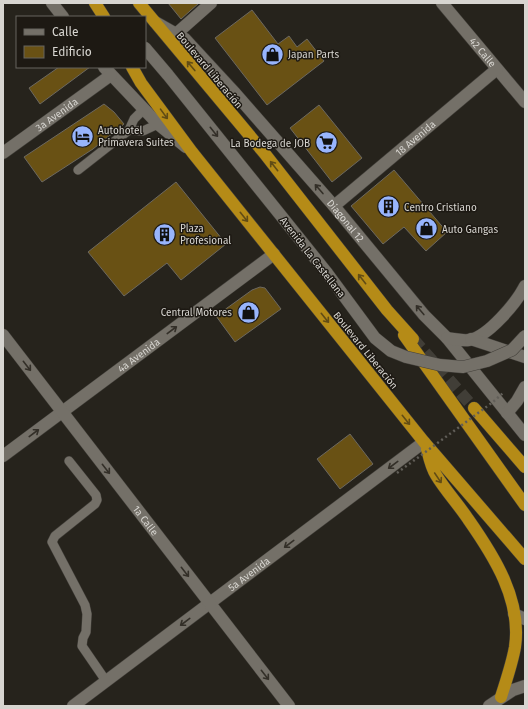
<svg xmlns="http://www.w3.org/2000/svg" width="528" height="709" font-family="'Fira Sans',sans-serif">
<rect width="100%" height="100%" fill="#26231c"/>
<path fill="#695114" stroke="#6c6860" d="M 168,3 L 199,3 L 181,19 Z
M 252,10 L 278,44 L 289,36 L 297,47 L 307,39 L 324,61 L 267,105 L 215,38 Z
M 59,67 L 90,67 L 40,104 L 29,88 Z
M 104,104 L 114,112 L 124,124 L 93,149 L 42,182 L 24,157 Z
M 319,105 L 362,158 L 332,182 L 290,128 Z
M 394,170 L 447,232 L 426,251 L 404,227 L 383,244 L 351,206 Z
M 176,182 L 226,244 L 181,280 L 167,263 L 124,296 L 88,252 Z
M 260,287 L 265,288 L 281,309 L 235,342 L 216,316 L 252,290 Z
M 350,434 L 373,464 L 340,489 L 317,459 Z"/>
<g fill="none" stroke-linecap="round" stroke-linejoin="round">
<path stroke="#413e37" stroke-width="12" stroke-dasharray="12 6" stroke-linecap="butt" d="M 413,339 L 474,408"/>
<defs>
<path id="lane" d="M 129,130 L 134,119 L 144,109
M 78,170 L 129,130 L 143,131 L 158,124
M 69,461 L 96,495 L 97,500 L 95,504 L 55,536 L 52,542 L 85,605 L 87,614 L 86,632 L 83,638 L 82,646 L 106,681"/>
<g id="street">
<path d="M 52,3 L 63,17"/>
<path id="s1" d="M 442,3 L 525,102"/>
<path d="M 176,34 L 211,3"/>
<path d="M 104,67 L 158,124 L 186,147"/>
<path id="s2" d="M 3,153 L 111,75"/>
<path id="s3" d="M 334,206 L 497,69"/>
<path id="s4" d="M 3,456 L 274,254"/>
<path id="s5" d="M 73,706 L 424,442"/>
<path d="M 489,706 L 513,690 L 525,686"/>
</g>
<g id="secondary">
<path id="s6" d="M 155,22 L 185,39 L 234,92 L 334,206 L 424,315 L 447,338 L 525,435"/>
<path d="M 145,48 L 168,75 L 327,273"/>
<path id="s7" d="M 3,335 L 289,706"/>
<path d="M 447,338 C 455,339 462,341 469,340 C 488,337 517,302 525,286"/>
<path d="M 471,339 L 525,357"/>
<path d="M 507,413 L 517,401 L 525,387"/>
<path d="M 514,614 L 525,619"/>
</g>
<path id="highway" d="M 95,3 L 104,17
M 139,3 L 265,154 L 387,310 L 413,339
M 132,67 L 141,83 L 192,152 L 424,442 L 525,559
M 404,335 L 525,505
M 474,408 L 525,467
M 427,449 C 429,457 431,467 436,475 C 445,490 458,504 468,519 C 494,556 522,600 515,647 C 512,664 506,681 501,697"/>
</defs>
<use href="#lane" stroke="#43403b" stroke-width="10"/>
<use href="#street" stroke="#43403b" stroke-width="13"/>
<use href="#secondary" stroke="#43403b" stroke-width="13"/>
<use href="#highway" stroke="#43403b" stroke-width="13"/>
<use href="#lane" stroke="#747068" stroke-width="9"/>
<use href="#street" stroke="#747068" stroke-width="12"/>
<use href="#secondary" stroke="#747068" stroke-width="12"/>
<use href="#highway" stroke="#b58b17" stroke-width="12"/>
<defs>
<path id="secondary-bridge" d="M 327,273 L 375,338 L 391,351 L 406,357 L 440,365 L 463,367 L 487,361 L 512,350 L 525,336"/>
</defs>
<use href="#secondary-bridge" stroke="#43403b" stroke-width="13" stroke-linecap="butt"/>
<path stroke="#615e58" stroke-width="2.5" stroke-dasharray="2 3" stroke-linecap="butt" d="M 397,473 L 493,402 L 503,393"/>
<use href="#secondary-bridge" stroke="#747068" stroke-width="12"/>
</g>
<defs><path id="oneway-shaft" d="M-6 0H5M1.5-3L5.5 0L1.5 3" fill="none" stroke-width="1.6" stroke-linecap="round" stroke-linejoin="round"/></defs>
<g stroke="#614c15">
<use href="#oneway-shaft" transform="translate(191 66) rotate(-130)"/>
<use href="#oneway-shaft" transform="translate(164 114) rotate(54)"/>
<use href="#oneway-shaft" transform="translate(274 166) rotate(-128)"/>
<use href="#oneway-shaft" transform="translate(244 217) rotate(51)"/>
<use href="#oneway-shaft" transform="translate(362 279) rotate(-128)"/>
<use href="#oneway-shaft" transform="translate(325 318) rotate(51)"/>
<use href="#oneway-shaft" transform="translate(406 420) rotate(51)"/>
<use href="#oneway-shaft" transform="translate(438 478) rotate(56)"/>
</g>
<g stroke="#332f28">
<use href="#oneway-shaft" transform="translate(214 132) rotate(51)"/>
<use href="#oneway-shaft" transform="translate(319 189) rotate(-131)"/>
<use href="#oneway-shaft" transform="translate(420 310) rotate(-130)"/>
<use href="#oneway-shaft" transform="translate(172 330) rotate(-37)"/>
<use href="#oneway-shaft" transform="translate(27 366) rotate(52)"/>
<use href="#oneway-shaft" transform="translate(34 433) rotate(-37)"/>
<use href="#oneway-shaft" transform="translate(393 465) rotate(143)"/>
<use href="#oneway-shaft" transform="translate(106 469) rotate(52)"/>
<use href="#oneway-shaft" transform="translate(289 544) rotate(143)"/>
<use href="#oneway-shaft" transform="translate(185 572) rotate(52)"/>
<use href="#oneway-shaft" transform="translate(185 622) rotate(143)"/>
<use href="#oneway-shaft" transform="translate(265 675) rotate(52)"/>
</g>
<defs>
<symbol id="shop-disc" viewBox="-11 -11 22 22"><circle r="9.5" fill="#98b5fd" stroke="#1d1913"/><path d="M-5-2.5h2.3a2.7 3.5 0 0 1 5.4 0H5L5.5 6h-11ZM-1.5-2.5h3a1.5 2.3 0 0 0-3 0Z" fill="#111"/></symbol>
<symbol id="hotel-disc" viewBox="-11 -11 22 22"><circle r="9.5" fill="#98b5fd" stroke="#1d1913"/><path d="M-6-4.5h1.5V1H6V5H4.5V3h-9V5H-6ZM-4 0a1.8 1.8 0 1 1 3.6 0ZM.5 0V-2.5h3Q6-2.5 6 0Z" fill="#111"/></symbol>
<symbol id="supermarket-disc" viewBox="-11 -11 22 22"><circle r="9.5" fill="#98b5fd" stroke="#1d1913"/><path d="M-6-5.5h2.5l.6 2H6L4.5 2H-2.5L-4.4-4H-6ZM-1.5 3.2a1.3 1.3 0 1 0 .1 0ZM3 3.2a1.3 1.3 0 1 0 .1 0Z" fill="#111"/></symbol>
<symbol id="building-disc" viewBox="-11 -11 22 22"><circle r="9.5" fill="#98b5fd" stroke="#1d1913"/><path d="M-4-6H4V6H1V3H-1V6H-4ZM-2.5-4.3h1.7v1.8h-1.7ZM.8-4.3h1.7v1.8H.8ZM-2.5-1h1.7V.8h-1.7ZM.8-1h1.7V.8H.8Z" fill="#111"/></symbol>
</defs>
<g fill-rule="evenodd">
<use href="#shop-disc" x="260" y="42" width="25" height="25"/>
<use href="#hotel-disc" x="70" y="124" width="25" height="25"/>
<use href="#supermarket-disc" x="314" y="130" width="25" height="25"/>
<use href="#building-disc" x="376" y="194" width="25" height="25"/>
<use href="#shop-disc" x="414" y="216" width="25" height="25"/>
<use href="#building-disc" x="152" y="222" width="25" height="25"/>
<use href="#shop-disc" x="236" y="300" width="25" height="25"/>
</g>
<g text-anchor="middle" stroke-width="3" stroke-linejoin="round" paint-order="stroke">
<g font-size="10" fill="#d7d5d0" stroke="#1d1913">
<text dy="4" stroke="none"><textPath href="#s1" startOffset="64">42 Calle</textPath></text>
<text transform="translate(210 70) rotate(50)" y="4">Boulevard Liberación</text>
<text dy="4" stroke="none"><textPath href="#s2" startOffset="66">3a Avenida</textPath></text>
<text dy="4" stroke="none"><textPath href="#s3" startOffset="106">18 Avenida</textPath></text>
<text dy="4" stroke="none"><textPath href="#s6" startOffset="277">Diagonal 12</textPath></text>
<text transform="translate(313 257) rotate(52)" y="4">Avenida La Castellana</text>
<text transform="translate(366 350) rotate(51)" y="4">Boulevard Liberación</text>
<text dy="4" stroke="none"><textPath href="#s4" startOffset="169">4a Avenida</textPath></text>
<text dy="4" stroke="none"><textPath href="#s7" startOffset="234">1a Calle</textPath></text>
<text dy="4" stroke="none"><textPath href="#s5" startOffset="220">5a Avenida</textPath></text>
</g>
<g font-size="10" fill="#d7d5d0" stroke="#1d1913" text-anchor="start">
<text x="288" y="58">Japan Parts</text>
<text x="98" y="134">Autohotel<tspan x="98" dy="12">Primavera Suites</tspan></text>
<text x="310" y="147" text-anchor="end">La Bodega de JOB</text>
<text x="404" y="211">Centro Cristiano</text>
<text x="180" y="232">Plaza<tspan x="180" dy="12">Profesional</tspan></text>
<text x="442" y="233">Auto Gangas</text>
<text x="232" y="316" text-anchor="end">Central Motores</text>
</g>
</g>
<rect width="528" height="709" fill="none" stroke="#d7d5d0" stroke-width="8"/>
<rect x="16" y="16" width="130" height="52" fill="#1d1913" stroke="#67645f"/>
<rect x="24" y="29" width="20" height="6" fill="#747068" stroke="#67645f"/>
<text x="52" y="36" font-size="12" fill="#d7d5d0">Calle</text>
<rect x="24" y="46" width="20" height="12" fill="#695114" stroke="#67645f"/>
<text x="52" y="56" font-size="12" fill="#d7d5d0">Edificio</text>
</svg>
